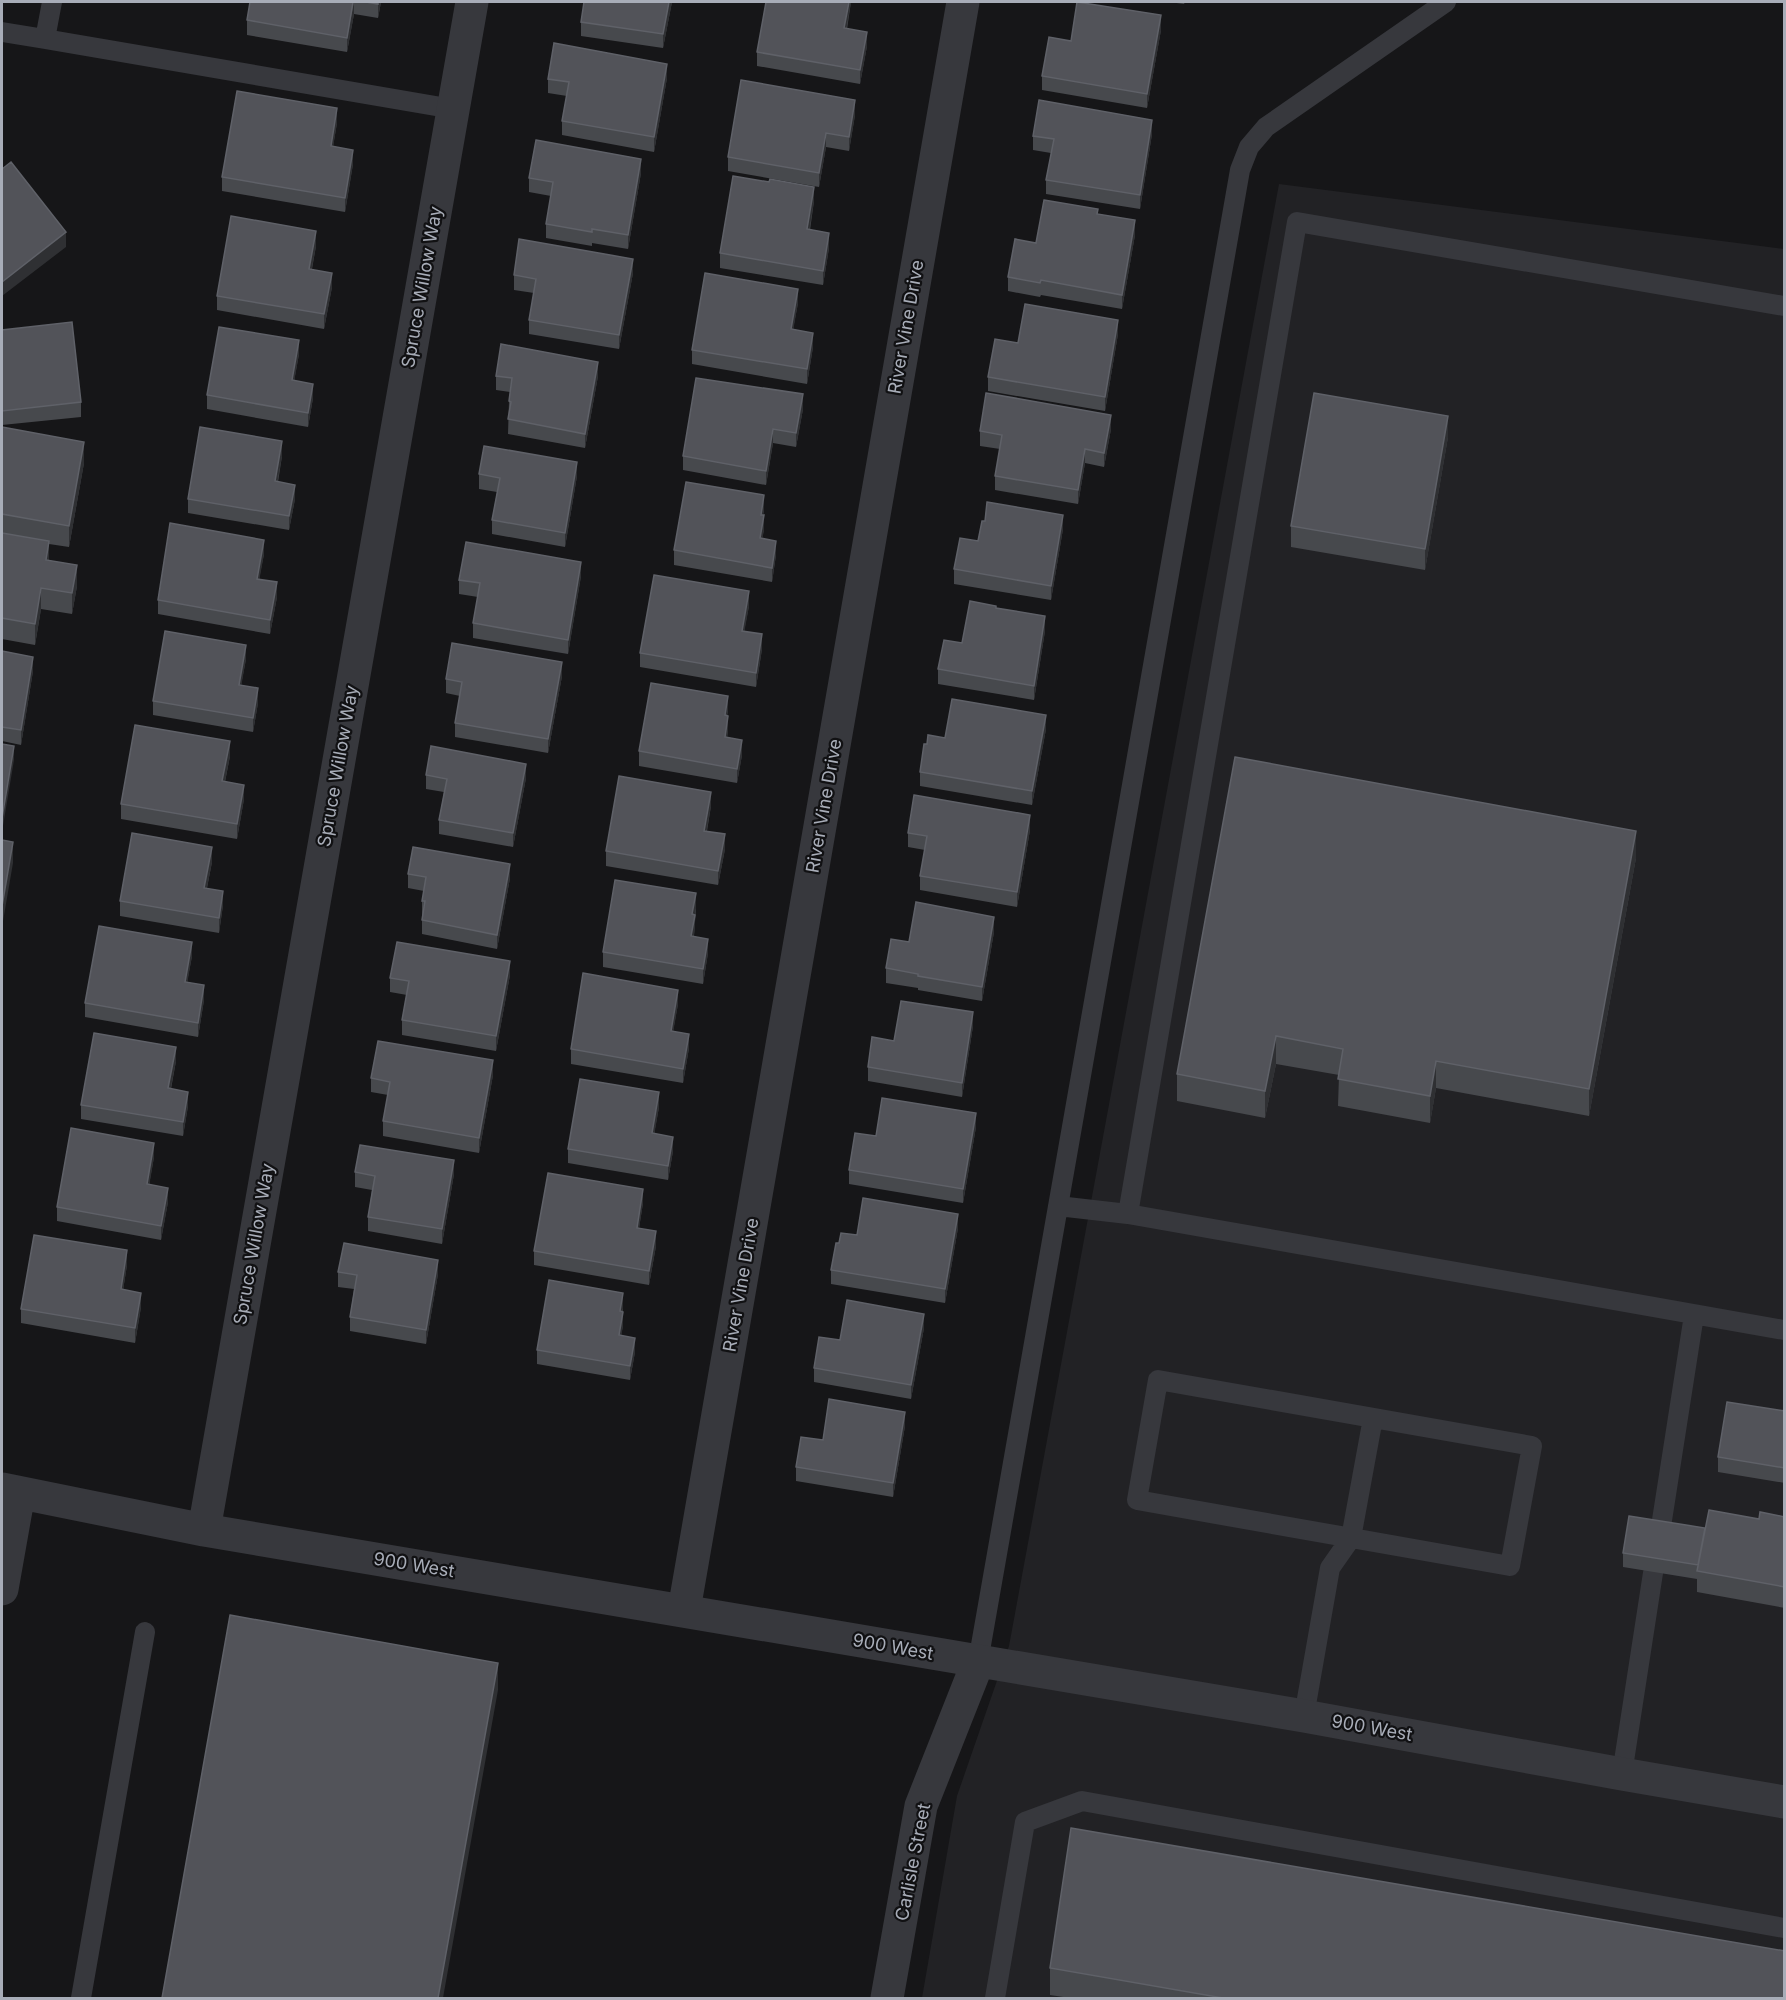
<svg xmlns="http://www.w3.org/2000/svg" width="1786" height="2000" font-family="Inter,sans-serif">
<rect width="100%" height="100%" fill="#161618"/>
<path fill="#222225" d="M 1279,184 L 1784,249 L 1784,1998 L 922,1998 L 957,1796 L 1009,1646 Z"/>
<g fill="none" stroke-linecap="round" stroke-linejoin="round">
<path stroke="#37383d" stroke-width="20" d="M 2,32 L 45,39 L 52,2
M 45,39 L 453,109
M 1058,1206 L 1128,1214 L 1784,1330
M 1128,1214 L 1297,222 L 1784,306
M 1158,1380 L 1532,1446 L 1510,1566 L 1137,1500 Z
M 1660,1533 L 1694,1315
M 978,1662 L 1240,170 L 1249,147 L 1266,127 L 1446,2
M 1304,1716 L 1330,1568 L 1351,1538 L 1373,1418
M 1622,1774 L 1653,1573
M 81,1998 L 145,1632
M 995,1998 L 1025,1822 L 1082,1801 L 1784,1928"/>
<path stroke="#37383d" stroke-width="33" d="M 2,1489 L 204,1530 L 1304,1716 L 1622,1774 L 1784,1802
M 204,1530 L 472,2
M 2,1589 L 19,1493
M 684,1610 L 963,2
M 887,1998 L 921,1806 L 978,1662"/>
</g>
<path fill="#47494d" d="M 250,2 L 381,2 L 378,18 L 354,14 L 347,52 L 247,35 L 247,20 Z
M 672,2 L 663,48 L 581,36 L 581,22 Z
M 851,2 L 847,29 L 867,46 L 860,84 L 757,66 L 757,52 Z
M 1169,2 L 1185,2 L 1184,4 Z
M 1161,30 L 1147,108 L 1042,90 L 1042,76 L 1071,41 Z
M 667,78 L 654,152 L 562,135 L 562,121 L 567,96 L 548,93 L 548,79 Z
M 855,115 L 849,151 L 826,147 L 819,187 L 728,171 L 728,157 Z
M 337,123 L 333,146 L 353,164 L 345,212 L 222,191 L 222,177 Z
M 1152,134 L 1140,209 L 1046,194 L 1046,180 L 1051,153 L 1033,150 L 1033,136 Z
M 641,173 L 628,249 L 592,243 L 592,246 L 546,238 L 546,224 L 551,196 L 529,192 L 529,178 Z
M 814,201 L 810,230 L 829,248 L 823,285 L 720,268 L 720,253 Z
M 1098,214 L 1135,235 L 1122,309 L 1041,295 L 1040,297 L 1008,291 L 1008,277 L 1036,243 Z
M 316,246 L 312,269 L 332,287 L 324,329 L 217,310 L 217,296 Z
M 633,273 L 619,349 L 529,334 L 529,320 L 534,293 L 514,290 L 514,275 Z
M 798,303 L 793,329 L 813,347 L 807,384 L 692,364 L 692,350 Z
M 2,330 L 81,402 L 81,417 L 2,425 Z
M 1118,334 L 1105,411 L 988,391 L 988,377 L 1018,343 Z
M 299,354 L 294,381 L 313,398 L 308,427 L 207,409 L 207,395 Z
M 496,376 L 598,376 L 585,448 L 508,434 L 509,401 L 510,392 L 496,390 Z
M 803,409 L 796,447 L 773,443 L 766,485 L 683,470 L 683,456 Z
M 2,427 L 84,463 L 69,547 L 49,544 L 49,560 L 77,586 L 72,614 L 41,609 L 35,645 L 2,639 Z
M 1111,429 L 1104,467 L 1085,463 L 1078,504 L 995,490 L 995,476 L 1000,449 L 980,446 L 980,431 Z
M 1448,437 L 1425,570 L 1291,547 L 1291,526 Z
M 282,456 L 278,482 L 295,499 L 289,530 L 188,513 L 188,499 Z
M 479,474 L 577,476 L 565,547 L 492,534 L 492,520 L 497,492 L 479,489 Z
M 764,510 L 763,515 L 764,530 L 762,538 L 776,555 L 772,582 L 674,565 L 674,550 Z
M 1063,529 L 1051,600 L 954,584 L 954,569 L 978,541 Z
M 264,554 L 259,579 L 277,597 L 270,634 L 158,614 L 158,600 Z
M 581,576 L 568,654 L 473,638 L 473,623 L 478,597 L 459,594 L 459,580 Z
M 749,606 L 744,631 L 762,649 L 756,687 L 640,667 L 640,653 Z
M 996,608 L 1045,631 L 1034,700 L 938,684 L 938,669 Z
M 2,651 L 33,671 L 21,745 L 2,741 Z
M 246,659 L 241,685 L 258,703 L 253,732 L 153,715 L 153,701 Z
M 562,676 L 548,753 L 455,737 L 455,723 L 460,696 L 446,693 L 446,679 Z
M 728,710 L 727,716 L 728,730 L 727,738 L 742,755 L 737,783 L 639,766 L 639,751 Z
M 1046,729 L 1032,805 L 920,786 L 920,772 L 927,744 L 945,738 Z
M 230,756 L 225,782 L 244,799 L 237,839 L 121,819 L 121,804 Z
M 426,775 L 526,778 L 513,847 L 439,834 L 439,820 L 444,792 L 426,789 Z
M 711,806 L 707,831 L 725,849 L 718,885 L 606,866 L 606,851 Z
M 1030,830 L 1017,907 L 920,890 L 920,876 L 925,850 L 908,847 L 908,833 Z
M 1636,858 L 1589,1116 L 1436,1088 L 1430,1123 L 1338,1106 L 1339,1075 L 1276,1064 L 1265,1118 L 1177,1101 L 1177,1074 Z
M 212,862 L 207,888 L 223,905 L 219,933 L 120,916 L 120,901 Z
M 408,874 L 510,878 L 497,949 L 422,934 L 422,901 L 424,891 L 408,888 Z
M 696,908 L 694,936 L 708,953 L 703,984 L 603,967 L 603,952 Z
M 994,932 L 982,1001 L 918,990 L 918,988 L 886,983 L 886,968 L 909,942 Z
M 192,956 L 187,982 L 204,1000 L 198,1037 L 85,1017 L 85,1003 Z
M 510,975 L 496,1051 L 402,1035 L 402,1020 L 407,995 L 390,992 L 390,978 Z
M 678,1004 L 673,1031 L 689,1048 L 683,1083 L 571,1064 L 571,1049 Z
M 973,1026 L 962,1097 L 868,1081 L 868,1067 L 894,1041 Z
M 176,1061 L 171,1089 L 188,1106 L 183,1136 L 81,1119 L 81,1105 Z
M 493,1075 L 479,1153 L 383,1136 L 383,1121 L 388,1095 L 371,1092 L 371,1078 Z
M 659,1107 L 654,1134 L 673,1151 L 668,1180 L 568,1163 L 568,1149 Z
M 976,1127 L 963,1203 L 849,1184 L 849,1170 L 876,1136 Z
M 154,1157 L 149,1185 L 168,1202 L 161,1240 L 57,1221 L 57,1207 Z
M 355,1172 L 454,1174 L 442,1244 L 368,1231 L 368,1217 L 372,1190 L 355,1187 Z
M 643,1203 L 639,1228 L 656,1246 L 649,1285 L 534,1265 L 534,1251 Z
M 958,1228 L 945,1303 L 831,1284 L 831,1270 L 839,1243 L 857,1235 Z
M 127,1265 L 123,1290 L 141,1307 L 135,1343 L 21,1323 L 21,1309 Z
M 338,1272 L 438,1274 L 426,1344 L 350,1331 L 350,1317 L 354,1289 L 338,1287 Z
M 623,1308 L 623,1326 L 621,1335 L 635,1352 L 630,1380 L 537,1364 L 537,1350 Z
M 924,1328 L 911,1399 L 814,1382 L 814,1368 L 840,1340 Z
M 1785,1411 L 1785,1483 L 1718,1472 L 1718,1457 Z
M 905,1426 L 893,1497 L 796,1481 L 796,1467 L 823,1440 Z
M 1785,1517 L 1785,1608 L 1697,1592 L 1697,1579 L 1623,1567 L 1623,1553 L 1705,1528 L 1759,1519 Z
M 1050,1968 L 1785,1998 L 1070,1998 L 1050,1995 Z"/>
<path fill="#2f3033" d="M 354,2 L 354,14 L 347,52 L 347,38 Z
M 378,2 L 381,2 L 378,18 Z
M 669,2 L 672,2 L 663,48 L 663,34 Z
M 849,2 L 851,2 L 844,42 L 844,28 Z
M 1161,15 L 1161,30 L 1147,108 L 1147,94 Z
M 867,32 L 867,46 L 860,84 L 860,70 Z
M 667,64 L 667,78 L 654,152 L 654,137 Z
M 855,100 L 855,115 L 849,151 L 849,137 Z
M 337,108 L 337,123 L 331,160 L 331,146 Z
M 1152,120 L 1152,134 L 1140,209 L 1140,195 Z
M 826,133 L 826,147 L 819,187 L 819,173 Z
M 353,150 L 353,164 L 345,212 L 345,198 Z
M 641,159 L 641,173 L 628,249 L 628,235 Z
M 814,187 L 814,201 L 807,244 L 807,229 Z
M 1135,220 L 1135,235 L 1122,309 L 1122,295 Z
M 316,231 L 316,246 L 309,283 L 309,269 Z
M 66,232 L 66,247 L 2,296 L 2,282 Z
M 829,233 L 829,248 L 823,285 L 823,271 Z
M 633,259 L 633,273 L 619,349 L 619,335 Z
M 332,273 L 332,287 L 324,329 L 324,314 Z
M 798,289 L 798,303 L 791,343 L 791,329 Z
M 1118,320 L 1118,334 L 1105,411 L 1105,397 Z
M 813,333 L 813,347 L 807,384 L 807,369 Z
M 299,340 L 299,354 L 292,394 L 292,380 Z
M 598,362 L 598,376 L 585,448 L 585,434 Z
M 313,384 L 313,398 L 308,427 L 308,413 Z
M 803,394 L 803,409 L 796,447 L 796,433 Z
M 1111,415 L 1111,429 L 1104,467 L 1104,453 Z
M 1448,416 L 1448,437 L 1425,570 L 1425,549 Z
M 773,429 L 773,443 L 766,485 L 766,471 Z
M 282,441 L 282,456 L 275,495 L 275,481 Z
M 84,442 L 84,463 L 69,547 L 69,526 Z
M 1085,449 L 1085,463 L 1078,504 L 1078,490 Z
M 577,462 L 577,476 L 565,547 L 565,533 Z
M 295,485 L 295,499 L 289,530 L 289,516 Z
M 764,495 L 764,510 L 761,529 L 761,515 Z
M 764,515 L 764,530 L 760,552 L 760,538 Z
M 1063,515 L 1063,529 L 1051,600 L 1051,586 Z
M 264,540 L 264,554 L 257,593 L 257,579 Z
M 49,541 L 49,562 L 46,560 Z
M 776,541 L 776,555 L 772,582 L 772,568 Z
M 581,562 L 581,576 L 568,654 L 568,640 Z
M 77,565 L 77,586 L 72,614 L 72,593 Z
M 277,582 L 277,597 L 270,634 L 270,620 Z
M 41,588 L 41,609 L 35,645 L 35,624 Z
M 749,591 L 749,606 L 742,645 L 742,631 Z
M 1045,616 L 1045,631 L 1034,700 L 1034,686 Z
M 762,634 L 762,649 L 756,687 L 756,673 Z
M 246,645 L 246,659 L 239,699 L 239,685 Z
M 33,657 L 33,671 L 21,745 L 21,730 Z
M 562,662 L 562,676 L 548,753 L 548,739 Z
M 258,688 L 258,703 L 253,732 L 253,718 Z
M 728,696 L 728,710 L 725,729 L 725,715 Z
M 1046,715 L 1046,729 L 1032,805 L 1032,791 Z
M 728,716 L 728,730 L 725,752 L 725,737 Z
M 742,740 L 742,755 L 737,783 L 737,769 Z
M 230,741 L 230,756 L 222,796 L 222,781 Z
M 14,746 L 14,760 L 2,832 L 2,818 Z
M 526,764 L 526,778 L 513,847 L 513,833 Z
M 244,785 L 244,799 L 237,839 L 237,824 Z
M 711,792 L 711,806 L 704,845 L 704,831 Z
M 1030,815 L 1030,830 L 1017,907 L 1017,892 Z
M 1636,831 L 1636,858 L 1589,1116 L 1589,1089 Z
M 725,834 L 725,849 L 718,885 L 718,871 Z
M 13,842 L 13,863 L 2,927 L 2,906 Z
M 212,847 L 212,862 L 204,902 L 204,888 Z
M 510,864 L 510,878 L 497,949 L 497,935 Z
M 223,891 L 223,905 L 219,933 L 219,918 Z
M 696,893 L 696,908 L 692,929 L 692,914 Z
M 695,915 L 695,929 L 691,950 L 691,936 Z
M 994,917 L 994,932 L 982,1001 L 982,987 Z
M 708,939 L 708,953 L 703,984 L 703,969 Z
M 192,942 L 192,956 L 185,996 L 185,982 Z
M 510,961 L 510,975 L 496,1051 L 496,1036 Z
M 204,985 L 204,1000 L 198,1037 L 198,1023 Z
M 678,990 L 678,1004 L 671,1045 L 671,1031 Z
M 973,1012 L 973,1026 L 962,1097 L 962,1083 Z
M 689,1034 L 689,1048 L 683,1083 L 683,1069 Z
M 1276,1036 L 1276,1064 L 1265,1118 L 1265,1091 Z
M 176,1047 L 176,1061 L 168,1102 L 168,1088 Z
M 493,1060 L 493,1075 L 479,1153 L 479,1138 Z
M 1436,1061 L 1436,1088 L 1430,1123 L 1430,1096 Z
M 188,1092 L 188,1106 L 183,1136 L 183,1122 Z
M 659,1092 L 659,1107 L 652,1148 L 652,1133 Z
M 976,1113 L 976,1127 L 963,1203 L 963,1189 Z
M 673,1137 L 673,1151 L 668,1180 L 668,1166 Z
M 154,1143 L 154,1157 L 147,1199 L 147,1184 Z
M 454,1160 L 454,1174 L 442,1244 L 442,1229 Z
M 168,1188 L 168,1202 L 161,1240 L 161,1226 Z
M 643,1189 L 643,1203 L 637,1242 L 637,1228 Z
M 958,1214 L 958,1228 L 945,1303 L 945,1289 Z
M 656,1231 L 656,1246 L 649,1285 L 649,1271 Z
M 127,1250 L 127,1265 L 121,1304 L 121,1289 Z
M 438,1260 L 438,1274 L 426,1344 L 426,1330 Z
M 141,1293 L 141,1307 L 135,1343 L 135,1328 Z
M 623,1293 L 623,1308 L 620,1325 L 620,1311 Z
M 623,1312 L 623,1326 L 619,1349 L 619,1335 Z
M 924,1314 L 924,1328 L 911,1399 L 911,1385 Z
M 635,1338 L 635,1352 L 630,1380 L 630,1366 Z
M 905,1412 L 905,1426 L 893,1497 L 893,1483 Z
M 498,1663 L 498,1690 L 443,1998 L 438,1998 Z"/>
<path fill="#525359" stroke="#5f6168" stroke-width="1.5" d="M 250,2 L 353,2 L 347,38 L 247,20 Z
M 366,2 L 378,2 L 378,4 Z
M 584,2 L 669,2 L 663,34 L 581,22 Z
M 766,2 L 849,2 L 844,28 L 867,32 L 860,70 L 757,52 Z
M 1077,2 L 1161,15 L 1147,94 L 1042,76 L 1049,37 L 1071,41 Z
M 554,43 L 667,64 L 654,137 L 562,121 L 569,82 L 548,79 Z
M 741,80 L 855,100 L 849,137 L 826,133 L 819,173 L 728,157 Z
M 237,91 L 337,108 L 331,146 L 353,150 L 345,198 L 222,177 Z
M 1039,100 L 1152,120 L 1140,195 L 1046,180 L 1054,139 L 1033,136 Z
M 536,140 L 641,159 L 628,235 L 592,229 L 592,232 L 546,224 L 553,182 L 529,178 Z
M 11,162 L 66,232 L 2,282 L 2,169 Z
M 733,176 L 769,182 L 770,179 L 814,187 L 807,229 L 829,233 L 823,271 L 720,253 Z
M 1044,200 L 1098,209 L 1097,214 L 1135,220 L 1122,295 L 1041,280 L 1040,283 L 1008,277 L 1015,239 L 1036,243 Z
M 231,216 L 316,231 L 309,269 L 332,273 L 324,314 L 217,296 Z
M 519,239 L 633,259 L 619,335 L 529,320 L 536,279 L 514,275 Z
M 705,273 L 798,289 L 791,329 L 813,333 L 807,369 L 692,350 Z
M 1025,304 L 1118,320 L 1105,397 L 988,377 L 995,339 L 1018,343 Z
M 72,322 L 81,402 L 2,411 L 2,330 Z
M 219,327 L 299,340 L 292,380 L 313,384 L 308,413 L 207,395 Z
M 501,344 L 598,362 L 585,434 L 508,419 L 511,402 L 509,401 L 512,378 L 496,376 Z
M 696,378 L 803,394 L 796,433 L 773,429 L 766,471 L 683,456 Z
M 986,393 L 1111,415 L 1104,453 L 1085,449 L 1078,490 L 995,476 L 1002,435 L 980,431 Z
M 1314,393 L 1448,416 L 1425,549 L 1291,526 Z
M 2,427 L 84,442 L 69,526 L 2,514 Z
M 200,427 L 282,441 L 275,481 L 295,485 L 289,516 L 188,499 Z
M 484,446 L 577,462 L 565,533 L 492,520 L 500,478 L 479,474 Z
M 686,482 L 764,495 L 761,515 L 764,515 L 760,538 L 776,541 L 772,568 L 674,550 Z
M 987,502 L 1063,515 L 1051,586 L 954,569 L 960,538 L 978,541 L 982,521 L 985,521 Z
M 170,523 L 264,540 L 257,579 L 277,582 L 270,620 L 158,600 Z
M 2,533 L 49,541 L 46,560 L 77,565 L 72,593 L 41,588 L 35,624 L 2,618 Z
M 466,542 L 581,562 L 568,640 L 473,623 L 480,583 L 459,580 Z
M 654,575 L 749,591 L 742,631 L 762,634 L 756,673 L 640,653 Z
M 970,601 L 996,606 L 996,608 L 1045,616 L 1034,686 L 938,669 L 944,640 L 962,643 Z
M 165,631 L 246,645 L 239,685 L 258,688 L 253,718 L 153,701 Z
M 452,643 L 562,662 L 548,739 L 455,723 L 462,682 L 446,679 Z
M 2,651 L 33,657 L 21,730 L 2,727 Z
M 651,683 L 728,696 L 725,715 L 728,716 L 725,737 L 742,740 L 737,769 L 639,751 Z
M 952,699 L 1046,715 L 1032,791 L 920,772 L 924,744 L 927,744 L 928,735 L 945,738 Z
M 135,725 L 230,741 L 222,781 L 244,785 L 237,824 L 121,804 Z
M 2,744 L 14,746 L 2,818 Z
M 431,746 L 526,764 L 513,833 L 439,820 L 447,779 L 426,775 Z
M 1235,757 L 1636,831 L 1589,1089 L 1436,1061 L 1430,1096 L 1338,1079 L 1343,1049 L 1276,1036 L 1265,1091 L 1177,1074 Z
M 619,776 L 711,792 L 704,831 L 725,834 L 718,871 L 606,851 Z
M 914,795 L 1030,815 L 1017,892 L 920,876 L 927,836 L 908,833 Z
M 132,833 L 212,847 L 204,888 L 223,891 L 219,918 L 120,901 Z
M 2,840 L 13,842 L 2,906 Z
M 413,847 L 510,864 L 497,935 L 422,920 L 425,901 L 422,901 L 426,877 L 408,874 Z
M 615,880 L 696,893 L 692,914 L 695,915 L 691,936 L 708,939 L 703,969 L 603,952 Z
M 916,902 L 994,917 L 982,987 L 918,976 L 918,974 L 886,968 L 891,939 L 909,942 Z
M 99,926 L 192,942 L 185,982 L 204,985 L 198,1023 L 85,1003 Z
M 397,942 L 510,961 L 496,1036 L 402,1020 L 409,981 L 390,978 Z
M 583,973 L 678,990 L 671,1031 L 689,1034 L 683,1069 L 571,1049 Z
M 901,1001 L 973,1012 L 962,1083 L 868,1067 L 872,1037 L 894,1041 Z
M 94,1033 L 176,1047 L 168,1088 L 188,1092 L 183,1122 L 81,1105 Z
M 378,1041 L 493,1060 L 479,1138 L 383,1121 L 390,1082 L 371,1078 Z
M 580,1079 L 659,1092 L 652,1133 L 673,1137 L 668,1166 L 568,1149 Z
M 882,1098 L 976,1113 L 963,1189 L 849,1170 L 855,1133 L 876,1136 Z
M 71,1128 L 154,1143 L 147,1184 L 168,1188 L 161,1226 L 57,1207 Z
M 360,1145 L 454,1160 L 442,1229 L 368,1217 L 375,1176 L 355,1172 Z
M 548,1173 L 643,1189 L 637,1228 L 656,1231 L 649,1271 L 534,1251 Z
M 863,1198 L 958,1214 L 945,1289 L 831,1270 L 836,1243 L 839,1243 L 841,1233 L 857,1235 Z
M 34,1235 L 127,1250 L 121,1289 L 141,1293 L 135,1328 L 21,1309 Z
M 344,1243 L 438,1260 L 426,1330 L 350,1317 L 357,1275 L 338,1272 Z
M 549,1280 L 623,1293 L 620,1311 L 623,1312 L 619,1335 L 635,1338 L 630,1366 L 537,1350 Z
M 847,1300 L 924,1314 L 911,1385 L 814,1368 L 819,1337 L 840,1340 Z
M 829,1399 L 905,1412 L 893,1483 L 796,1467 L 801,1437 L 823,1440 Z
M 1727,1402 L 1785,1411 L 1785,1468 L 1718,1457 Z
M 1709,1510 L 1759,1519 L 1760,1512 L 1785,1517 L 1785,1587 L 1697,1571 Z
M 1629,1516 L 1705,1528 L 1698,1565 L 1623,1553 Z
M 230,1615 L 498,1663 L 438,1998 L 162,1998 Z
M 1071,1828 L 1785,1951 L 1785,1998 L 1223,1998 L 1050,1968 Z"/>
<g text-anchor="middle" stroke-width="4.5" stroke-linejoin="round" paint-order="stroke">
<g font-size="18" fill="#a8adb8" stroke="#111113">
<text transform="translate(422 287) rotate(-80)" y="6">Spruce Willow Way</text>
<text transform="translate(906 327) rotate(-80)" y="6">River Vine Drive</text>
<text transform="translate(338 766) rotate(-80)" y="6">Spruce Willow Way</text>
<text transform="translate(824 806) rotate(-80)" y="6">River Vine Drive</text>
<text transform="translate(254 1244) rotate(-80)" y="6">Spruce Willow Way</text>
<text transform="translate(741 1285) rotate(-80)" y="6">River Vine Drive</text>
<text transform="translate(414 1565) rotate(9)" y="6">900 West</text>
<text transform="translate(893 1647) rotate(10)" y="6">900 West</text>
<text transform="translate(1372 1728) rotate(10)" y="6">900 West</text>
<text transform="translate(913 1862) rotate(-79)" y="6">Carlisle Street</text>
</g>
</g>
<rect width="1786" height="2000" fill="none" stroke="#a8adb8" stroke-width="6"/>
</svg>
